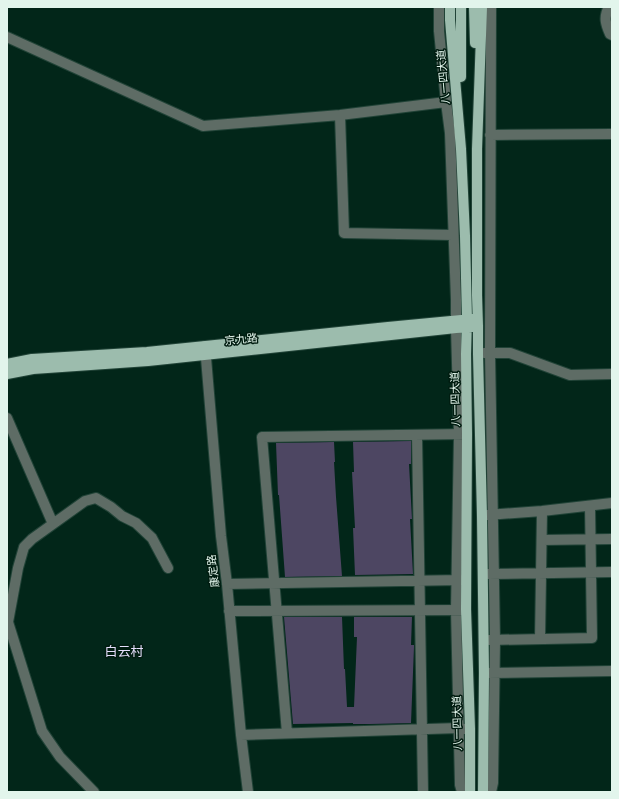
<svg xmlns="http://www.w3.org/2000/svg" width="619" height="799" font-family="'Roboto Condensed','Noto Sans SC',sans-serif">
<rect width="100%" height="100%" fill="#022619"/>
<path fill="#4d4662" d="M 411,441 L 411,464 L 409,464 L 412,519 L 410,519 L 413,574 L 355,575 L 353,528 L 355,528 L 352,472 L 354,472 L 353,442 Z
M 334,442 L 335,462 L 334,462 L 336,497 L 342,576 L 285,577 L 279,495 L 278,495 L 276,443 Z
M 284,617 L 342,617 L 344,669 L 345,669 L 347,707 L 354,707 L 357,637 L 354,637 L 354,617 L 412,617 L 411,645 L 414,645 L 414,647 L 411,723 L 370,724 L 353,724 L 353,723 L 293,724 Z"/>
<g fill="none" stroke-linecap="round" stroke-linejoin="round">
<defs>
<path id="minor" d="M 439,7 L 439,31 L 446,102 L 450,133 L 456,300 L 456,328 L 459,434 L 456,610 L 460,785 L 462,792
M 609,7 C 603,17 606,25 610,34 L 612,35
M 7,37 L 203,126 L 340,115 L 446,102
M 340,115 L 344,233 L 453,235
M 490,135 L 612,134
M 205,346 L 221,536 L 227,584 L 241,735 L 248,792
M 484,353 L 510,353 L 570,375 L 612,374
M 7,418 L 53,524
M 417,435 L 423,792
M 487,515 L 542,511 L 612,503
M 542,540 L 612,539
M 488,574 L 612,572
M 227,584 L 461,580
M 229,611 L 462,610
M 540,639 L 542,511
M 489,640 L 592,638 L 590,506
M 488,673 L 612,671
M 287,733 L 262,437 L 465,434
M 241,735 L 459,728 L 464,729
M 94,792 L 60,757 L 42,731 L 8,622 L 18,568 L 24,547 L 32,539 L 85,501 L 96,498 L 111,507 L 122,516 L 136,523 L 152,538 L 168,568
M 491,792 L 493,783 L 495,640 L 490,353 L 491,7"/>
<path id="major" d="M 450,7 L 450,20 L 461,149 L 465,236 L 467,319 L 466,354 L 467,434 L 466,609 L 470,729 L 470,792
M 461,7 L 461,77
M 474,7 L 475,43
M 482,7 L 477,149 L 477,295 L 478,326 L 478,354 L 482,516 L 484,673 L 483,792
M 7,364 L 32,359 L 147,352 L 388,327 L 472,319
M 7,374 L 33,369 L 148,361 L 456,328 L 472,327"/>
</defs>
<use href="#minor" stroke="#214337" stroke-width="12"/>
<use href="#major" stroke="#214337" stroke-width="12"/>
<use href="#minor" stroke="#5e6c65" stroke-width="10"/>
<use href="#major" stroke="#9cbcad" stroke-width="10"/>
</g>
<g text-anchor="middle" stroke-width="3" stroke-linejoin="round" paint-order="stroke">
<g font-size="11" fill="#e2f5ec" stroke="#001c10">
<text transform="translate(443 77) rotate(-95)" y="4">八一四大道</text>
<text transform="translate(241 339) rotate(-6)" y="4">京九路</text>
<text transform="translate(455 399) rotate(-91)" y="4">八一四大道</text>
<text transform="translate(213 571) rotate(-97)" y="4">康定路</text>
<text transform="translate(457 723) rotate(-91)" y="4">八一四大道</text>
</g>
<g font-size="13" fill="#e5dffc" stroke="#001c10">
<text x="124" y="656">白云村</text>
</g>
</g>
<rect width="619" height="799" fill="none" stroke="#e2f5ec" stroke-width="16"/>
</svg>
